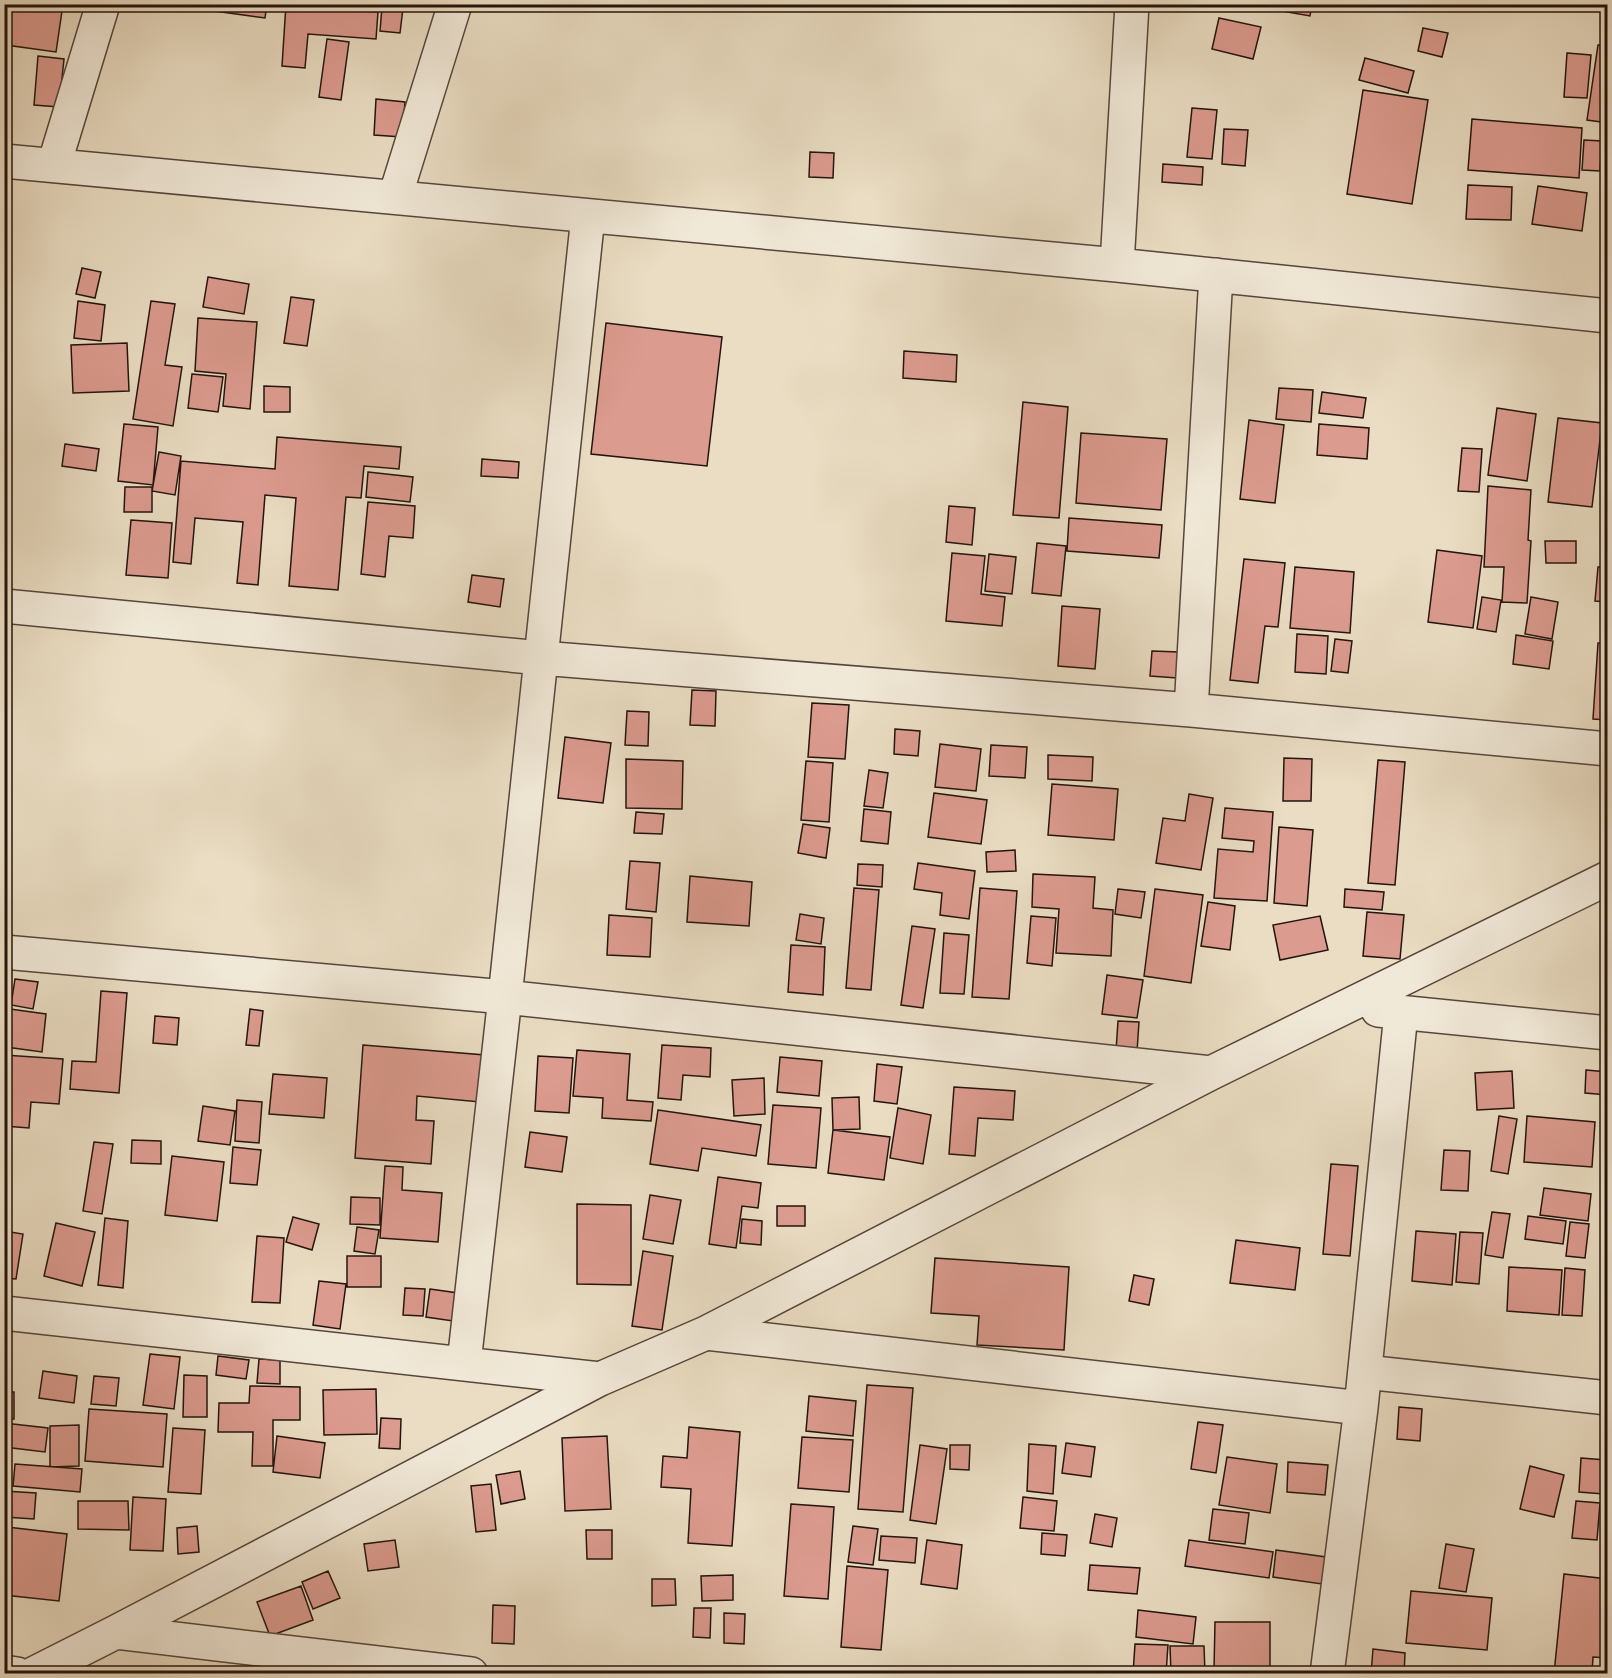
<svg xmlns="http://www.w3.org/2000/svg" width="1612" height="1678" font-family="'Libre Bodoni',serif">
<rect width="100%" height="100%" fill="#eaddc3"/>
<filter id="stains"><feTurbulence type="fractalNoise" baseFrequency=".00333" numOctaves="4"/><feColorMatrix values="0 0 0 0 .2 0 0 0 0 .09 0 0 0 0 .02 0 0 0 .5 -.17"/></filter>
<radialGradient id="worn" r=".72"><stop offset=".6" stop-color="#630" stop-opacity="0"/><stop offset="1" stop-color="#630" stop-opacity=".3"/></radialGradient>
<path fill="#dc9b8f" stroke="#23140d" stroke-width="1.5" d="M 12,4 L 63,4 L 56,52 L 6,45 Z
M 201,4 L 267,4 L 265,18 L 200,9 Z
M 286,4 L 349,4 L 348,10 L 378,12 L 376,39 L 308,34 L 305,68 L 282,66 Z
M 1266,4 L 1312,4 L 1310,16 L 1265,8 Z
M 382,7 L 403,8 L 400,33 L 380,31 Z
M 1219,18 L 1261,27 L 1253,59 L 1212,49 Z
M 1423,28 L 1448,33 L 1442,57 L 1418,51 Z
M 327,39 L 349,42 L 341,100 L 319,97 Z
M 1598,45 L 1608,46 L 1608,123 L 1587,120 Z
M 1567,53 L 1591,55 L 1587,98 L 1564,97 Z
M 38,56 L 64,59 L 59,107 L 34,105 Z
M 1365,58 L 1414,71 L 1408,93 L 1359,80 Z
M 1363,90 L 1428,100 L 1412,204 L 1347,194 Z
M 376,99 L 405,102 L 402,137 L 374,135 Z
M 1192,108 L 1217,110 L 1212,159 L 1187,157 Z
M 1472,119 L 1582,128 L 1579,178 L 1468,170 Z
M 1224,129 L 1248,130 L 1245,166 L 1222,164 Z
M 1584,140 L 1602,141 L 1600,171 L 1582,170 Z
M 810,152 L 834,153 L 833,178 L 809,177 Z
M 1163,164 L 1203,167 L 1202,185 L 1162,182 Z
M 1468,185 L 1512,187 L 1511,220 L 1466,219 Z
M 1538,186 L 1587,193 L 1582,231 L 1532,224 Z
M 82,268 L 101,272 L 95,298 L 76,294 Z
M 208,277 L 249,284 L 244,314 L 203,307 Z
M 291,297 L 314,300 L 307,346 L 284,343 Z
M 78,301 L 105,305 L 101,341 L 74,338 Z
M 151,301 L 175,304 L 165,365 L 182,367 L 173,426 L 133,419 Z
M 198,318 L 257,322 L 250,409 L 223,406 L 226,374 L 195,371 Z
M 606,323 L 722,337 L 707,466 L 591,454 Z
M 127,343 L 129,391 L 73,393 L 71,345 Z
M 904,351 L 957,355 L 956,382 L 903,378 Z
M 192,374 L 223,377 L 218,412 L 188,408 Z
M 264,386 L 290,387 L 290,412 L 264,412 Z
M 1279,388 L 1313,390 L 1311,422 L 1276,419 Z
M 1322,392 L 1366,398 L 1363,418 L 1319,413 Z
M 1023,402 L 1068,407 L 1059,518 L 1013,515 Z
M 1497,408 L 1536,414 L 1527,481 L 1488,475 Z
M 1558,418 L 1602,423 L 1592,507 L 1548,502 Z
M 1249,420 L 1284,425 L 1275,503 L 1240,499 Z
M 124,424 L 158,427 L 153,485 L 118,481 Z
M 1319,424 L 1369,428 L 1367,459 L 1317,455 Z
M 1081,433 L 1167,439 L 1161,510 L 1076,503 Z
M 277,437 L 401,447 L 399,469 L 364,466 L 361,498 L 346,497 L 338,590 L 289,586 L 296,498 L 265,495 L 258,585 L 237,583 L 243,522 L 195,518 L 191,564 L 173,562 L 181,461 L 275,469 Z
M 65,444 L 99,449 L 96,471 L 62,466 Z
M 1462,448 L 1482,449 L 1479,492 L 1458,491 Z
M 159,452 L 181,456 L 175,495 L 152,491 Z
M 482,459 L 519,462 L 518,478 L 481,476 Z
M 368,472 L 413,477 L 410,502 L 366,497 Z
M 1488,486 L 1531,490 L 1528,540 L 1531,541 L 1527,603 L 1502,602 L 1504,567 L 1484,567 Z
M 125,487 L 152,487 L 152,512 L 124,512 Z
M 368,502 L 415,506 L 413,538 L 389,536 L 385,577 L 361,574 Z
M 949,506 L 975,508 L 972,545 L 946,542 Z
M 1069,518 L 1162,525 L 1159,558 L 1067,551 Z
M 131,520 L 172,523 L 168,578 L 126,575 Z
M 1545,541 L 1576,541 L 1576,563 L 1546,563 Z
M 1037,543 L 1066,546 L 1061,596 L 1032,593 Z
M 1437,550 L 1482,556 L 1473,628 L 1428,622 Z
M 952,553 L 985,556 L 981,594 L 1005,597 L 1002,626 L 946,621 Z
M 989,554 L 1016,557 L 1012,594 L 985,591 Z
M 1244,559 L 1285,563 L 1278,627 L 1265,626 L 1258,683 L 1230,680 Z
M 1295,567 L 1354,572 L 1350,633 L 1290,628 Z
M 1598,567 L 1608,567 L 1608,602 L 1595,601 Z
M 472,575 L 504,579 L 500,607 L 468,602 Z
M 1482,597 L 1501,600 L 1496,632 L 1477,629 Z
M 1531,597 L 1558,602 L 1552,639 L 1525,634 Z
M 1603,605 L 1608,605 L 1608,637 L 1602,637 Z
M 1062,606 L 1100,609 L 1095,669 L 1058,666 Z
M 1297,634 L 1328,636 L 1326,674 L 1295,672 Z
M 1516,635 L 1553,641 L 1549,669 L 1513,664 Z
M 1335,639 L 1352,641 L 1348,673 L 1331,671 Z
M 1598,643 L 1608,643 L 1608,720 L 1593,719 Z
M 1152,651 L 1179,652 L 1177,678 L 1150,676 Z
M 692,690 L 716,691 L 715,726 L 690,725 Z
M 812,703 L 849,705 L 845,759 L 808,757 Z
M 627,711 L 649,712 L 648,746 L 625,745 Z
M 895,729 L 920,731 L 918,756 L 894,754 Z
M 565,737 L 611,743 L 603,803 L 558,798 Z
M 940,744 L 981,749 L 976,791 L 935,787 Z
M 991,745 L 1027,747 L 1025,778 L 989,776 Z
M 1048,755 L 1093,757 L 1092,781 L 1048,779 Z
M 1284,758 L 1312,759 L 1311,801 L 1283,801 Z
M 626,759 L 683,761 L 682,809 L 626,808 Z
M 1378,760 L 1405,762 L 1395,885 L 1368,883 Z
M 806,761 L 833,763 L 829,822 L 801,820 Z
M 869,770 L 888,773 L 883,808 L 864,806 Z
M 1052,784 L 1118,789 L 1114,840 L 1048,835 Z
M 934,793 L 987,800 L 981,844 L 928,837 Z
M 1189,794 L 1213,798 L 1201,870 L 1156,863 L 1163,818 L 1185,821 Z
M 1225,808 L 1273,812 L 1267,901 L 1214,898 L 1218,849 L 1253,852 L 1254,841 L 1222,838 Z
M 864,809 L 891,812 L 888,844 L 861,841 Z
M 636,812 L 664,814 L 662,834 L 634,833 Z
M 803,824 L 830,828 L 826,858 L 798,853 Z
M 1279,827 L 1313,830 L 1307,906 L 1274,903 Z
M 1015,850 L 1016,871 L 987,872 L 986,852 Z
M 630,861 L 660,863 L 656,912 L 626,909 Z
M 918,863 L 975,871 L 969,919 L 940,915 L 942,893 L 914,889 Z
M 858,864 L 883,865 L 882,887 L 857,885 Z
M 1033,874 L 1095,877 L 1093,908 L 1113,910 L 1111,956 L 1056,953 L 1059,909 L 1032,907 Z
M 690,876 L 752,882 L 749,926 L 687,922 Z
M 854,888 L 879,890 L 871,990 L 846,988 Z
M 980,888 L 1017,891 L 1009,999 L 972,997 Z
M 1118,889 L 1145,892 L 1141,918 L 1115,914 Z
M 1155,889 L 1203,895 L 1191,983 L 1144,976 Z
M 1345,889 L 1384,892 L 1382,910 L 1344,907 Z
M 1208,902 L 1235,906 L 1230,950 L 1201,946 Z
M 1367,912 L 1404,915 L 1400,959 L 1363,956 Z
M 800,914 L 824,918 L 821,944 L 796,940 Z
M 609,915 L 652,918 L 650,957 L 607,955 Z
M 1031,916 L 1056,918 L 1052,966 L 1027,963 Z
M 1320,916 L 1328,950 L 1280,960 L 1273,925 Z
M 912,926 L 935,929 L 923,1008 L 901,1005 Z
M 944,933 L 969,935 L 964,994 L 940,993 Z
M 791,945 L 825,947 L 823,995 L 788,992 Z
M 1107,975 L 1143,980 L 1137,1018 L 1102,1014 Z
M 1607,977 L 1608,977 L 1608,1008 L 1605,1008 Z
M 15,979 L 38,982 L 33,1009 L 11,1005 Z
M 4,980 L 11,981 L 9,1006 L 4,1005 Z
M 101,991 L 127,993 L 119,1093 L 70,1089 L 72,1061 L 96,1062 Z
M 10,1009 L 46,1014 L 42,1052 L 6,1047 Z
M 250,1009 L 263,1011 L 259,1046 L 246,1045 Z
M 155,1016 L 179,1018 L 177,1045 L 153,1043 Z
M 1118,1021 L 1139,1022 L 1137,1052 L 1116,1051 Z
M 363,1045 L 485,1055 L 480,1102 L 417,1096 L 416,1120 L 434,1121 L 431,1164 L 355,1158 Z
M 662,1045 L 711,1048 L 710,1077 L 683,1075 L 681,1100 L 658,1098 Z
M 577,1050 L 630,1054 L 627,1100 L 653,1102 L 651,1121 L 602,1118 L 603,1098 L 573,1096 Z
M 4,1055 L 63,1059 L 59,1104 L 31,1102 L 29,1128 L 4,1126 Z
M 538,1056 L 573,1058 L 569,1113 L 535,1111 Z
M 780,1057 L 822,1061 L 819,1096 L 777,1092 Z
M 877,1064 L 902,1067 L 897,1104 L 874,1101 Z
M 1586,1070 L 1608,1072 L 1608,1095 L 1585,1093 Z
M 1512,1071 L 1514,1108 L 1477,1110 L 1475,1073 Z
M 273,1074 L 327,1078 L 324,1118 L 269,1114 Z
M 764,1078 L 765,1114 L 734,1116 L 732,1080 Z
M 954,1087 L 1015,1091 L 1013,1120 L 978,1118 L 975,1156 L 949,1154 Z
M 859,1097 L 860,1129 L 833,1130 L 832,1098 Z
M 237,1100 L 262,1102 L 259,1143 L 235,1141 Z
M 773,1105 L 821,1108 L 816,1168 L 768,1164 Z
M 203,1106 L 235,1111 L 230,1145 L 198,1141 Z
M 898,1108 L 931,1115 L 923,1164 L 890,1158 Z
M 658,1110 L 761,1125 L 756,1156 L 702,1148 L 698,1171 L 650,1164 Z
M 1499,1116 L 1517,1119 L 1508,1174 L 1491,1171 Z
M 1527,1116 L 1595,1122 L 1592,1167 L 1524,1162 Z
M 833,1130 L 890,1137 L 884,1180 L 828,1173 Z
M 530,1132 L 567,1137 L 562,1172 L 525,1167 Z
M 132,1140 L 161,1141 L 161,1164 L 131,1163 Z
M 94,1142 L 113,1144 L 102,1214 L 83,1211 Z
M 233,1147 L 261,1150 L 257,1185 L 230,1183 Z
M 1444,1150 L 1470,1151 L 1468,1191 L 1441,1190 Z
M 172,1156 L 224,1162 L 217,1221 L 165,1215 Z
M 1331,1164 L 1358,1166 L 1350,1256 L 1323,1254 Z
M 385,1166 L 403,1167 L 402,1190 L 442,1193 L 438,1242 L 380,1238 Z
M 718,1177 L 761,1183 L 758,1208 L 742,1206 L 736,1248 L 709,1244 Z
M 1544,1188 L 1591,1194 L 1588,1221 L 1540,1215 Z
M 650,1195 L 681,1200 L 673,1244 L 643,1239 Z
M 351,1197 L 380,1198 L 380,1225 L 350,1224 Z
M 577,1204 L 631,1205 L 631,1285 L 577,1284 Z
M 777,1206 L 805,1206 L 805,1226 L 777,1226 Z
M 1492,1212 L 1510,1214 L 1503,1258 L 1485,1255 Z
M 1528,1216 L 1566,1221 L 1563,1244 L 1525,1239 Z
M 293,1217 L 319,1224 L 312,1250 L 286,1242 Z
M 105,1218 L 128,1221 L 123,1288 L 98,1285 Z
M 742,1219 L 762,1221 L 761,1245 L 740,1243 Z
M 1570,1222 L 1589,1224 L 1585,1258 L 1566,1256 Z
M 56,1223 L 95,1232 L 82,1286 L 44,1276 Z
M 357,1227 L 379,1230 L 375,1254 L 354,1251 Z
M 4,1231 L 23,1234 L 16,1279 L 4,1278 Z
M 1416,1231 L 1456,1234 L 1452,1285 L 1412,1281 Z
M 1460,1232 L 1483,1233 L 1479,1284 L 1456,1282 Z
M 257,1236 L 284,1238 L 280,1303 L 252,1302 Z
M 1236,1240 L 1300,1248 L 1295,1290 L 1230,1283 Z
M 643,1251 L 673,1256 L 662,1330 L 632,1326 Z
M 347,1256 L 381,1256 L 381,1287 L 347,1287 Z
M 935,1258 L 1069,1267 L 1064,1350 L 977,1345 L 979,1316 L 931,1313 Z
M 1509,1267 L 1562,1270 L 1559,1315 L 1507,1311 Z
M 1565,1268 L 1585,1270 L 1582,1316 L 1562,1315 Z
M 1134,1275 L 1154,1279 L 1149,1305 L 1129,1301 Z
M 319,1281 L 346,1284 L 340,1329 L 313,1325 Z
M 405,1288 L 425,1289 L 423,1316 L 403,1315 Z
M 430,1289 L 458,1293 L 453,1321 L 426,1317 Z
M 150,1354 L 180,1357 L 174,1409 L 143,1405 Z
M 218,1356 L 249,1360 L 246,1379 L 216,1375 Z
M 259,1359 L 280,1360 L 280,1384 L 257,1383 Z
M 43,1371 L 77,1376 L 74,1403 L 39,1398 Z
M 184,1375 L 207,1376 L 207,1417 L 183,1417 Z
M 94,1376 L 119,1378 L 116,1406 L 91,1404 Z
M 867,1385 L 913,1388 L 903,1512 L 858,1509 Z
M 250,1386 L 300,1387 L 300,1420 L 273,1420 L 273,1466 L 252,1466 L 253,1432 L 218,1432 L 219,1403 L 249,1403 Z
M 376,1389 L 377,1434 L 324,1435 L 323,1390 Z
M 4,1392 L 14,1392 L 14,1419 L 4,1419 Z
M 809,1396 L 856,1401 L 853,1436 L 806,1431 Z
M 1399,1407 L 1422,1409 L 1420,1441 L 1397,1439 Z
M 89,1409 L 167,1414 L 163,1467 L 85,1461 Z
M 381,1418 L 401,1419 L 400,1449 L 379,1448 Z
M 1198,1422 L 1223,1425 L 1216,1473 L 1191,1469 Z
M 4,1423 L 48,1428 L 45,1452 L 4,1447 Z
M 79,1425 L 79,1466 L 50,1467 L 50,1426 Z
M 689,1427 L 740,1432 L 732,1546 L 688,1543 L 691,1489 L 661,1487 L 663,1456 L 687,1458 Z
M 173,1428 L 205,1430 L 201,1494 L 168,1492 Z
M 277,1436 L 325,1443 L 320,1478 L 273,1472 Z
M 607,1436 L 611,1509 L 565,1511 L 562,1438 Z
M 802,1437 L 853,1440 L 849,1492 L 798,1488 Z
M 1066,1443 L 1095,1447 L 1091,1477 L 1062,1473 Z
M 1029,1444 L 1056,1446 L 1053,1494 L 1027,1491 Z
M 920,1445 L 947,1449 L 936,1524 L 910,1520 Z
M 950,1445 L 970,1445 L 969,1470 L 950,1469 Z
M 1227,1457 L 1277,1464 L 1270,1513 L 1219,1505 Z
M 1581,1458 L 1606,1460 L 1604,1494 L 1579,1492 Z
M 1288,1462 L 1328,1465 L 1325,1495 L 1287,1492 Z
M 15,1464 L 82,1469 L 80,1492 L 13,1486 Z
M 1530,1466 L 1564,1475 L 1554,1517 L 1520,1509 Z
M 520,1471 L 525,1499 L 501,1504 L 496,1475 Z
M 491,1484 L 496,1530 L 476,1532 L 471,1486 Z
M 4,1491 L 36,1493 L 34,1519 L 4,1517 Z
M 133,1497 L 166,1499 L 163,1551 L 130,1550 Z
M 1023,1497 L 1057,1501 L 1054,1531 L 1020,1528 Z
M 78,1501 L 128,1501 L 129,1530 L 78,1529 Z
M 1576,1501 L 1600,1503 L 1597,1540 L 1572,1538 Z
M 1607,1502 L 1608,1502 L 1608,1565 L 1604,1565 Z
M 791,1504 L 834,1507 L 828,1599 L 784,1596 Z
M 1213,1509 L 1249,1513 L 1245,1544 L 1209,1540 Z
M 1095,1514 L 1117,1518 L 1112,1547 L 1090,1543 Z
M 197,1526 L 199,1552 L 178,1554 L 177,1528 Z
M 853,1526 L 878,1529 L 873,1565 L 848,1562 Z
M 7,1527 L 67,1534 L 59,1601 L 4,1595 L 4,1550 Z
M 586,1530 L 612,1530 L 612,1559 L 587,1559 Z
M 1042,1533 L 1067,1535 L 1065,1556 L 1041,1554 Z
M 881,1536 L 917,1538 L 915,1563 L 879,1560 Z
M 395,1540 L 399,1567 L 368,1571 L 364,1544 Z
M 927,1540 L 962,1545 L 957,1589 L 921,1584 Z
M 1189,1540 L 1273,1552 L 1269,1578 L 1185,1566 Z
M 1446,1544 L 1474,1549 L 1466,1592 L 1439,1588 Z
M 1276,1550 L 1326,1557 L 1322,1584 L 1273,1577 Z
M 1090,1565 L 1140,1568 L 1137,1594 L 1088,1590 Z
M 847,1566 L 888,1570 L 881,1650 L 841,1647 Z
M 328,1571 L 340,1598 L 313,1609 L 302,1582 Z
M 1564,1574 L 1608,1579 L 1608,1658 L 1593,1657 L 1592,1674 L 1554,1674 Z
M 733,1575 L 733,1600 L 702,1601 L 701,1576 Z
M 652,1579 L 675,1579 L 676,1605 L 652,1606 Z
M 301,1586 L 313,1620 L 270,1636 L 257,1602 Z
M 1411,1591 L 1492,1598 L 1487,1650 L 1406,1643 Z
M 493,1605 L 515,1606 L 514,1644 L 492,1643 Z
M 694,1608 L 711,1608 L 710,1638 L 693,1637 Z
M 1138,1610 L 1196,1617 L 1193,1644 L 1136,1637 Z
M 724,1613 L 745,1614 L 744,1644 L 724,1643 Z
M 1215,1622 L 1270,1622 L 1270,1670 L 1214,1670 Z
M 1135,1644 L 1168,1645 L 1166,1674 L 1133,1674 Z
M 1170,1646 L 1204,1646 L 1205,1674 L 1171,1674 Z
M 1373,1649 L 1405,1653 L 1404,1674 L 1371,1674 Z"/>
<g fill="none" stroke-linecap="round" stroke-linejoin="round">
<defs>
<path id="street" d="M 4,161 L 1117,265 L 1608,316
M 54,165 L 103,4
M 395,197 L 455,4
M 1117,265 L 1132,4
M 4,606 L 541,658 L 1191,710 L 1608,749
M 1191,710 L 1216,275
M 4,952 L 505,997 L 1211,1073
M 1378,1010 L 1608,1033
M 4,1313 L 600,1379
M 706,1333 L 1361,1408
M 464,1363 L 505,997 L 588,216
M 1365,1372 L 1608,1398
M 116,1632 L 471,1674
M 4,1672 L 17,1674
M 33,1674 L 116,1632 L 600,1379 L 706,1333 L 1211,1073 L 1608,878
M 1327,1674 L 1361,1408 L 1401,1013"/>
</defs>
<use href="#street" stroke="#55463a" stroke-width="36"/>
<use href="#street" stroke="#f1e9d8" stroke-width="33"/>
</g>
<rect width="1612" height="1678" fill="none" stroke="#eaddc3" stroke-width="24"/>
<rect x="6" y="6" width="1600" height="1666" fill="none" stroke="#23140d" stroke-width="3"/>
<rect x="12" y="12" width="1588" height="1654" fill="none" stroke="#23140d" stroke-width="1.5"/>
<rect width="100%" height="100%" filter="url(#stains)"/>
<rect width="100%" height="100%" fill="url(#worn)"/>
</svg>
